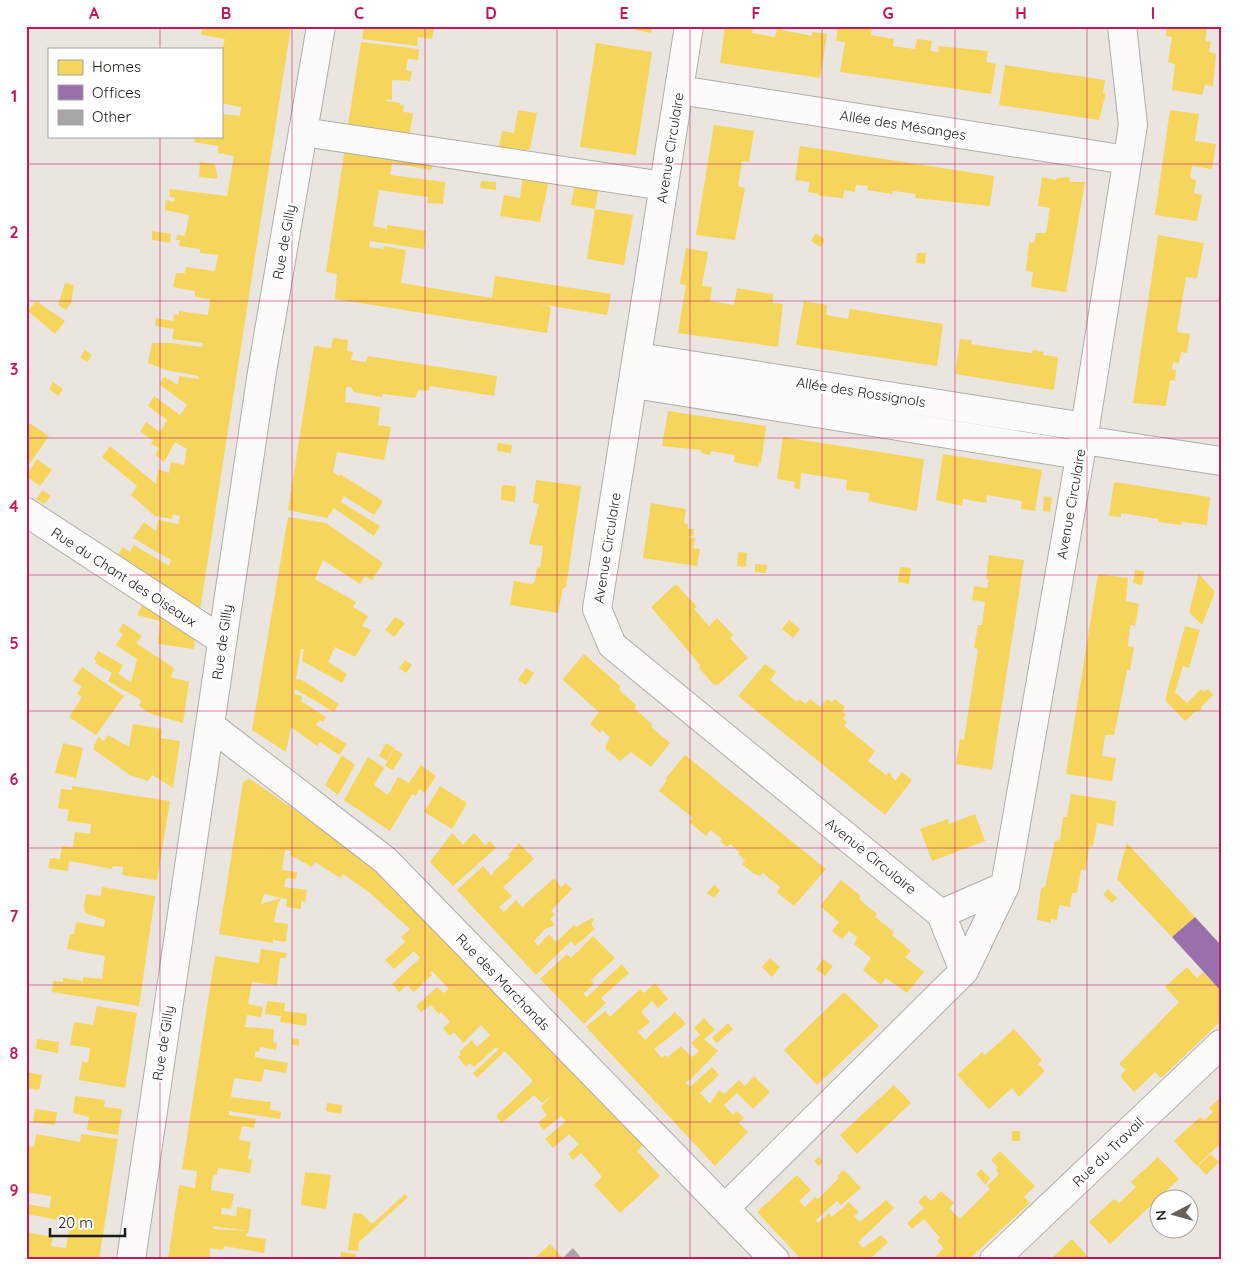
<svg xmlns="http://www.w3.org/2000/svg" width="1247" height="1286" font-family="Quicksand,sans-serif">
<rect width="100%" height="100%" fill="#eae5df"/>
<path fill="#f6d55c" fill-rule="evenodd" d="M 203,26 L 291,26 L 200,610 L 114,560 L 123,547 L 130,552 L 134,545 L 169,566 L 171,560 L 133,538 L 144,522 L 156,531 L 158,520 L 178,524 L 180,516 L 173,514 L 172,519 L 155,516 L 131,495 L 137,486 L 102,457 L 110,446 L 156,484 L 158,469 L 169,473 L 171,462 L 184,465 L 187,449 L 175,442 L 164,462 L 155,455 L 159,448 L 151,444 L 153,440 L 140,432 L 146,422 L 160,432 L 167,420 L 148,406 L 154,396 L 180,415 L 187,405 L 159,384 L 164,377 L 178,385 L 179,376 L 198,379 L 198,376 L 166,370 L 148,363 L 152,343 L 170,343 L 202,347 L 203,343 L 172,339 L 174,329 L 155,326 L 156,318 L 173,321 L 174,314 L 179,315 L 179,311 L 208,315 L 210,299 L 195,297 L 195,291 L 173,287 L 176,273 L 185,273 L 186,267 L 215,271 L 218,255 L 200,253 L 200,249 L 179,246 L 180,240 L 176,240 L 177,235 L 185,236 L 189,215 L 165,210 L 166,200 L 174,202 L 175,198 L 169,197 L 170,189 L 227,196 L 234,156 L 218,153 L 218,146 L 194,142 L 195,136 L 221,136 L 221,114 L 240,116 L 241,107 L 221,103 L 221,53 L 225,39 L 201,35 Z
M 364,26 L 422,26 L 434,29 L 432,39 L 418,37 L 417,46 L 362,39 Z
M 617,26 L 652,26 L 651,33 Z
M 725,26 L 753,26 L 752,33 L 775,37 L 777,29 L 812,36 L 812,32 L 827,34 L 820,78 L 720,63 Z
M 838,26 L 872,28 L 871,35 L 894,39 L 893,46 L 915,49 L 917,39 L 932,41 L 930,51 L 938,52 L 939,46 L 988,51 L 986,62 L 996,64 L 991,94 L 840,72 L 845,42 L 836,41 Z
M 1167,26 L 1207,26 L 1205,41 L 1211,42 L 1209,52 L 1216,54 L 1213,86 L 1205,85 L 1202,95 L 1172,90 L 1175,64 L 1168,62 L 1172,37 L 1166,36 Z
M 361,42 L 419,49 L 418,60 L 408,59 L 406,70 L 412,71 L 410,81 L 392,80 L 392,100 L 387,99 L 387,101 L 400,103 L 400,105 L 404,106 L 403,112 L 413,113 L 409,138 L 348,125 Z
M 596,43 L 652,52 L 636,155 L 580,147 Z
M 1005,65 L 1105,80 L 1103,93 L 1106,93 L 1099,120 L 999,105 Z
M 518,110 L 537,113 L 530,149 L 526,150 L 499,147 L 502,131 L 514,133 Z
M 1170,110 L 1199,114 L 1195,141 L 1216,144 L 1212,169 L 1192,166 L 1190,178 L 1196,180 L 1194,193 L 1202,195 L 1197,221 L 1155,215 Z
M 714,125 L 754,131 L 749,162 L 742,161 L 738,186 L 745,188 L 735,240 L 696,235 Z
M 800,146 L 994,176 L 990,206 L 915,198 L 916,194 L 893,191 L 892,194 L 867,190 L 868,186 L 856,185 L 855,192 L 844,190 L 843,198 L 819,196 L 819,194 L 808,192 L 810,182 L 795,180 Z
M 345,148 L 435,162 L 431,170 L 392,163 L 390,175 L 445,182 L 443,204 L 427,203 L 428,197 L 379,190 L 373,226 L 387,229 L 387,225 L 426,231 L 424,249 L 370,241 L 369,247 L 383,249 L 384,246 L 406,250 L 401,283 L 492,298 L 495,276 L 611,294 L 607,315 L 539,304 L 551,307 L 547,333 L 335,299 L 337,274 L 326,272 Z
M 200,162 L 215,164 L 218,179 L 199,177 Z
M 523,175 L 549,180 L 540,222 L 500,216 L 504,195 L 520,198 Z
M 1042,177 L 1056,180 L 1057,178 L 1069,177 L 1070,182 L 1085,182 L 1066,292 L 1031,287 L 1033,272 L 1026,271 L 1029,242 L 1034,243 L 1036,233 L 1046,233 L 1050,208 L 1038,206 Z
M 481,181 L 496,182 L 496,190 L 480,188 Z
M 575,183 L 599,187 L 595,209 L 571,205 Z
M 595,209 L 633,215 L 624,265 L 587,259 Z
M 152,231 L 171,234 L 170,243 L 152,240 Z
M 816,233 L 825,240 L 820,247 L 811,241 Z
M 1158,235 L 1204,243 L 1197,278 L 1186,277 L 1177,332 L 1190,334 L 1187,353 L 1181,352 L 1179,363 L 1173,362 L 1172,370 L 1176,370 L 1175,381 L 1170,380 L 1166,406 L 1133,403 Z
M 686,248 L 708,252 L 702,286 L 712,287 L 710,301 L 734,305 L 737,288 L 773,294 L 773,303 L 783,304 L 778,347 L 678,333 L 686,285 L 680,284 Z
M 917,253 L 926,253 L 925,264 L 916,263 Z
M 65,283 L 74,285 L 71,303 L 66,310 L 58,305 Z
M 36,301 L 65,321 L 55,334 L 28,311 Z
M 804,301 L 827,305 L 826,315 L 848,319 L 850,309 L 943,324 L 937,366 L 796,345 Z
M 333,338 L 348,340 L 347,351 L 353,352 L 351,360 L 366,362 L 368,356 L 497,376 L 494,396 L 430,386 L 428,391 L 418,390 L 415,398 L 383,394 L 382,397 L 354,392 L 351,387 L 346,387 L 345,402 L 380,407 L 378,425 L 391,427 L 384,460 L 337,452 L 333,472 L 339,476 L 340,474 L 383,501 L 374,515 L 344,496 L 341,502 L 380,526 L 374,536 L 334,508 L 327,518 L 288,510 L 314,346 L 331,348 Z
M 960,339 L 972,340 L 971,344 L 1009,350 L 1032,353 L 1033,350 L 1044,352 L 1043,355 L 1058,357 L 1054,390 L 955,374 Z
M 85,350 L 92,355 L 87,362 L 80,357 Z
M 53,382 L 63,389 L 58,396 L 49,389 Z
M 668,411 L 766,426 L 761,463 L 759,463 L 758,467 L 734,462 L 735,455 L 711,451 L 710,455 L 701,453 L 701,450 L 662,446 Z
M 26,421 L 49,436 L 26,469 Z
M 783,437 L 924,459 L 917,511 L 868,501 L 870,493 L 846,490 L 847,480 L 801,473 L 800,489 L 794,488 L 795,482 L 777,479 Z
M 498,443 L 512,445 L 511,453 L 497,451 Z
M 943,454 L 1042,470 L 1035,511 L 1021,509 L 1022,501 L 987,495 L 986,503 L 963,499 L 962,506 L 936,500 Z
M 37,459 L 52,470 L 40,486 L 26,476 Z
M 536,480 L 581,486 L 566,587 L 563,588 L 558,613 L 510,605 L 514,581 L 532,584 L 535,581 L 537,567 L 540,568 L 543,546 L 529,544 L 539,504 L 533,503 Z
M 1114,482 L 1210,497 L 1207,525 L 1182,522 L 1181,525 L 1158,522 L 1158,519 L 1121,513 L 1121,517 L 1109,516 Z
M 502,485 L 516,486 L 515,502 L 501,500 Z
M 43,490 L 51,496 L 44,504 L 36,499 Z
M 1044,496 L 1052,498 L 1050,512 L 1043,511 Z
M 651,503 L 686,509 L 684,523 L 688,524 L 688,529 L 694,529 L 693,536 L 686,537 L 695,538 L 693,548 L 700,549 L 697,566 L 643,558 Z
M 288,517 L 326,523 L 383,563 L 372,580 L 365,576 L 360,584 L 323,560 L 315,579 L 356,602 L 353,607 L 368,616 L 362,626 L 371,630 L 355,657 L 335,647 L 328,662 L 347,674 L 342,683 L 302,661 L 304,649 L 301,649 L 296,679 L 302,680 L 339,704 L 334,712 L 295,689 L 294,694 L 302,696 L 301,701 L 326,717 L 323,722 L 320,720 L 316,725 L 347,744 L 339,755 L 320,742 L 317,746 L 291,727 L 286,752 L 252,730 Z
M 738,552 L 747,553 L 746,567 L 737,566 Z
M 989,555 L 1024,560 L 992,770 L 956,764 L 960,739 L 964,740 L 978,649 L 974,648 L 978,625 L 982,625 L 985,602 L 972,600 L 974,586 L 987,588 L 989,580 L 986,579 Z
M 755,564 L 767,565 L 766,573 L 755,572 Z
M 900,567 L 911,568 L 909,584 L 898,582 Z
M 1135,570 L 1144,571 L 1142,585 L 1133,583 Z
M 1098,574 L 1128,578 L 1126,601 L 1139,604 L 1135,626 L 1130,625 L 1128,646 L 1134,647 L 1130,670 L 1127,670 L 1114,735 L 1105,735 L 1102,756 L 1116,758 L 1112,781 L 1066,774 Z
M 1199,574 L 1215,592 L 1202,625 L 1189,612 Z
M 676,584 L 697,607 L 694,609 L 709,626 L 717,618 L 733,635 L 730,638 L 748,658 L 719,684 L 714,685 L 699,668 L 700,665 L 651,607 Z
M 145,599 L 196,629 L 194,649 L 158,644 L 160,621 L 137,615 Z
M 395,617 L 405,623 L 394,637 L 385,630 Z
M 789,620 L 800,629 L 793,638 L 782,629 Z
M 123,623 L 142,636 L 136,643 L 174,668 L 171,677 L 189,682 L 183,723 L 151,714 L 139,706 L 141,700 L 108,681 L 112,673 L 95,663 L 97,661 L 94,659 L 98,651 L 123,665 L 118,674 L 131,682 L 137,659 L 116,645 L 123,634 L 119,631 Z
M 1185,626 L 1200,630 L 1189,668 L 1183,666 L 1175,692 L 1187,703 L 1201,689 L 1204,692 L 1208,689 L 1213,695 L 1201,707 L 1202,710 L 1196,711 L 1185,721 L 1165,700 Z
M 584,654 L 620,686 L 619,690 L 636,705 L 635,709 L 652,724 L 651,727 L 670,743 L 651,767 L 631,752 L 620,761 L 605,748 L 610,737 L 602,730 L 600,733 L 590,724 L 599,712 L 564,681 L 563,679 Z
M 405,660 L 412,665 L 406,673 L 399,668 Z
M 765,664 L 776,672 L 770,680 L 797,702 L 799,699 L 806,704 L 810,699 L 820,707 L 827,699 L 832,702 L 835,699 L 845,707 L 842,711 L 846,714 L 843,719 L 847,722 L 844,726 L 875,751 L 868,761 L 886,775 L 889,772 L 895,781 L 902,772 L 912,780 L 885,815 L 738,696 Z
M 82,667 L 124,696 L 96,735 L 69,717 L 82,697 L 77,694 L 82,686 L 73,681 Z
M 526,668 L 534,673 L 526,685 L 518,680 Z
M 133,724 L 162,729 L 161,738 L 180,741 L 173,788 L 152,775 L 148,781 L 130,775 L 93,749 L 98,737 L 104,741 L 108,735 L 129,747 Z
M 63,743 L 83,748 L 76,778 L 55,773 Z
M 386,743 L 394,748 L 387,761 L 379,756 Z
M 394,749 L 403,754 L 393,770 L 385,766 Z
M 342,755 L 355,765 L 338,795 L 325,785 Z
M 685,755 L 826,869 L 794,906 L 777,892 L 780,887 L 763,873 L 760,876 L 753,873 L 742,864 L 745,860 L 738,854 L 739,852 L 730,844 L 727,847 L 720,841 L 722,839 L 711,830 L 706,836 L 689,822 L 693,818 L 659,791 L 667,780 L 666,778 Z
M 368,757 L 384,768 L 374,785 L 388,795 L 398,777 L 409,783 L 421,765 L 436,776 L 425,793 L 419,789 L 416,796 L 412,794 L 390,831 L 344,800 Z
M 250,779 L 388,875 L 645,1144 L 637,1151 L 660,1176 L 620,1213 L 594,1185 L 602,1177 L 595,1168 L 581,1153 L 573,1160 L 568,1154 L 579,1144 L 569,1134 L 553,1148 L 545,1139 L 566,1121 L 561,1116 L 544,1130 L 538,1123 L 547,1115 L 541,1107 L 551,1096 L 542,1103 L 534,1095 L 502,1123 L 496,1116 L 533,1081 L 505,1051 L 477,1078 L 473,1073 L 499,1049 L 496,1047 L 474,1067 L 470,1063 L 466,1067 L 458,1057 L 461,1054 L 459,1052 L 472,1040 L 477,1047 L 490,1035 L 481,1025 L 463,1043 L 454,1032 L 450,1036 L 443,1028 L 450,1022 L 441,1012 L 439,1014 L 431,1005 L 421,1012 L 416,1006 L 437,987 L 444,993 L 449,989 L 432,971 L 430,973 L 432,975 L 414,992 L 407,985 L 399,992 L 392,984 L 420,958 L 414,951 L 394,969 L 385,960 L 405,942 L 401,937 L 410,929 L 370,893 L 343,874 L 340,878 L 315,862 L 312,867 L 290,855 L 291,851 L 285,850 L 282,870 L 297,872 L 296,879 L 286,878 L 284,887 L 307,890 L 305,902 L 301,901 L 301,909 L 286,907 L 287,899 L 281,898 L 277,907 L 274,922 L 288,924 L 286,942 L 273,940 L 273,943 L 219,934 L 243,782 ZM 264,894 L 281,898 L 261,904 Z
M 72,786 L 170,801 L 157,880 L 122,875 L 123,867 L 113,866 L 112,869 L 69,861 L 68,871 L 48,868 L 50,858 L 60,859 L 62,846 L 73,847 L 75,832 L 90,834 L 91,824 L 67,821 L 69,810 L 58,808 L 61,789 L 72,790 Z
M 440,786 L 467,803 L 452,829 L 424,812 Z
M 1071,794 L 1116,801 L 1113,826 L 1097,823 L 1093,846 L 1089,847 L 1086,870 L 1081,870 L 1077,893 L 1072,893 L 1070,907 L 1059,905 L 1057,920 L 1051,919 L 1051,923 L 1037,920 L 1041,888 L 1045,887 L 1055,841 L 1060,840 L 1063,817 L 1067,817 Z
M 975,814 L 985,841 L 932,861 L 920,829 L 948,819 L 949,824 Z
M 452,833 L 463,845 L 474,833 L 485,845 L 490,841 L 496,848 L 453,886 L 430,862 Z
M 519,843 L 534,859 L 503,887 L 512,896 L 499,907 L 504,912 L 516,900 L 522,907 L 554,878 L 561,887 L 566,883 L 572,889 L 551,911 L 555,914 L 550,919 L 555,925 L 545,929 L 534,941 L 538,946 L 549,934 L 556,942 L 574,925 L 576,927 L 592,918 L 594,920 L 591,924 L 595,929 L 575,946 L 571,941 L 536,975 L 457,890 L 483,866 L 492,876 L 494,871 L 510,857 L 508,855 Z
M 1127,843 L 1195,917 L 1172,937 L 1117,879 Z
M 841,880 L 861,896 L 859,899 L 877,914 L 875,917 L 894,932 L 892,935 L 911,951 L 905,957 L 924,972 L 907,993 L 886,978 L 881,985 L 863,970 L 871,958 L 854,944 L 857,937 L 849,931 L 842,939 L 832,931 L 839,922 L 820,906 Z
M 714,885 L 720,890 L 714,898 L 707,893 Z
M 102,887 L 155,896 L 139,1006 L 52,992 L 53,981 L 63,982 L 63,978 L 83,981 L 83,977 L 102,979 L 105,956 L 67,949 L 70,934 L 74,934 L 76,922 L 104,927 L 105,920 L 85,913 L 84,906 L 86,894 L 101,896 Z
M 1108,889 L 1117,898 L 1112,903 L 1103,894 Z
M 593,936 L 615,958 L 591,980 L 594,984 L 583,994 L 587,997 L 622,964 L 629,973 L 601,998 L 606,1003 L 584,1024 L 540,979 L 567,954 L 571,958 Z
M 261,949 L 287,953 L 286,958 L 280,958 L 277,985 L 252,982 L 248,1004 L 263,1007 L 261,1017 L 247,1015 L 245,1027 L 274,1029 L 273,1042 L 277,1043 L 276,1050 L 260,1047 L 259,1052 L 255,1051 L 255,1057 L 288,1063 L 286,1073 L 264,1069 L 262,1082 L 234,1078 L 231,1097 L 271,1102 L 270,1109 L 281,1112 L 280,1119 L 229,1111 L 229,1115 L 256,1119 L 254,1128 L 242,1126 L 239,1140 L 251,1142 L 248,1159 L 252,1160 L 250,1173 L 218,1168 L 217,1175 L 213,1174 L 211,1190 L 234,1194 L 231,1209 L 222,1208 L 221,1214 L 236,1216 L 237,1207 L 251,1209 L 249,1231 L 245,1236 L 266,1239 L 264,1253 L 224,1246 L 223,1250 L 210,1248 L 209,1260 L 168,1260 L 179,1185 L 195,1188 L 197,1171 L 182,1169 L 215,956 L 259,963 ZM 214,1226 L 219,1227 L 249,1231 L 213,1229 Z
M 770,958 L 780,967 L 772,977 L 762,967 Z
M 823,959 L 833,966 L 825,976 L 816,969 Z
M 1187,967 L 1197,978 L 1203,972 L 1221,991 L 1221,1021 L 1161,1078 L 1155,1072 L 1134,1092 L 1120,1076 L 1126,1070 L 1119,1064 L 1179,1002 L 1165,987 Z
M 655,983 L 668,999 L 658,1008 L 652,1001 L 641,1012 L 650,1022 L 638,1032 L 645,1040 L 675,1012 L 686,1024 L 654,1049 L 662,1058 L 665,1055 L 668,1057 L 681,1046 L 692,1057 L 699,1051 L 691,1043 L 700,1035 L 694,1028 L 704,1018 L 715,1030 L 704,1039 L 718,1051 L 690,1080 L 685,1082 L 690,1087 L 712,1067 L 719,1075 L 700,1093 L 710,1104 L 719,1090 L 724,1094 L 739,1080 L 745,1086 L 754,1076 L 770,1092 L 753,1109 L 737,1093 L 724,1105 L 733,1115 L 737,1111 L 744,1118 L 739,1123 L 748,1132 L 715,1166 L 586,1027 L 605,1011 L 610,1017 L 640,989 L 644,993 Z
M 844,992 L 879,1026 L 817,1085 L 784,1050 Z
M 267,1001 L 285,1003 L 284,1011 L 307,1014 L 306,1026 L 280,1022 L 281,1016 L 265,1014 Z
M 97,1006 L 137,1013 L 125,1088 L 79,1080 L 82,1061 L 88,1063 L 90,1048 L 70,1045 L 74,1022 L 93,1025 Z
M 728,1023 L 733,1029 L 717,1043 L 712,1038 Z
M 1014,1029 L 1042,1060 L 1038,1064 L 1045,1071 L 1019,1097 L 1012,1088 L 989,1109 L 957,1075 L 982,1052 L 985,1055 Z
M 292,1038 L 299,1039 L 299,1046 L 291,1044 Z
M 37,1039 L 59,1042 L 58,1053 L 36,1049 Z
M 26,1072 L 42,1075 L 39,1090 L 26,1088 Z
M 894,1085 L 911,1103 L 857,1154 L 840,1135 Z
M 75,1096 L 105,1100 L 104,1107 L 122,1109 L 118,1135 L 87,1130 L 89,1117 L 73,1113 Z
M 1221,1097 L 1221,1143 L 1197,1166 L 1174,1141 L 1200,1117 L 1204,1120 L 1213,1112 L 1209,1108 Z
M 327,1103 L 342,1105 L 341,1114 L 326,1111 Z
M 35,1109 L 57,1112 L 55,1125 L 33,1122 Z
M 1012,1131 L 1020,1131 L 1020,1141 L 1012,1141 Z
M 36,1134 L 80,1142 L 81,1134 L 118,1139 L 99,1260 L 26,1258 L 26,1232 L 53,1237 L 51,1246 L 66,1248 L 70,1222 L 26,1214 L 26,1204 L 50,1208 L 51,1196 L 26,1192 L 26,1146 L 34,1147 Z
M 1000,1151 L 1035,1186 L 1024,1197 L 1030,1203 L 968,1260 L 932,1260 L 944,1248 L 937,1241 L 940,1238 L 924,1219 L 912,1229 L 907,1223 L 924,1208 L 918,1202 L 925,1195 L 931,1201 L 941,1191 L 954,1203 L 949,1208 L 960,1219 L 990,1189 L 987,1186 L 999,1174 L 996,1170 L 998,1167 L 991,1160 Z
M 1211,1154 L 1219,1162 L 1206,1175 L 1198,1166 Z
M 818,1157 L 823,1161 L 819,1166 L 814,1161 Z
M 1158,1157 L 1179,1179 L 1110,1244 L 1089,1222 L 1114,1199 L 1119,1203 L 1136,1187 L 1131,1182 Z
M 981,1169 L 990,1178 L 986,1185 L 976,1174 Z
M 844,1170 L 861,1188 L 841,1205 L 837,1201 L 816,1220 L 818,1223 L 829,1213 L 832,1217 L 849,1202 L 859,1212 L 854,1216 L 860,1222 L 886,1200 L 894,1208 L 858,1242 L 863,1248 L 881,1235 L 888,1242 L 869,1260 L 802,1260 L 757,1212 L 797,1175 L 811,1190 L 799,1201 L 805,1207 L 815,1197 L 818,1199 L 839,1178 L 837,1176 Z
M 305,1172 L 331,1175 L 326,1209 L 301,1205 Z
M 405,1194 L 408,1197 L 359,1242 L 358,1251 L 348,1250 L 353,1213 L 362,1214 L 372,1224 Z
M 1072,1239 L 1091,1260 L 1050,1260 Z
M 550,1244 L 563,1258 L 561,1260 L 533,1260 Z
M 341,1252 L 356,1254 L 355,1260 L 340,1260 Z"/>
<path fill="#9970ab" d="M 1195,917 L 1219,943 L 1221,941 L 1221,991 L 1172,937 Z"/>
<path fill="#a9a5a4" d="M 573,1248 L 583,1260 L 561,1260 Z"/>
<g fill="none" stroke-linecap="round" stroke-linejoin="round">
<defs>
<path id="street" d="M 689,26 L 597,609 L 612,645 L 941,914 L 964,971
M 679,90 L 1127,160
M 303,132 L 664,186
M 638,357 L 1085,427
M 634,384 L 1080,455
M 1083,440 L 1221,461
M 26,512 L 222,640
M 211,726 L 385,860 L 775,1260
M 941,914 L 1005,886
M 725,1208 L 964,971 L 1005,886 L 1083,440 L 1133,125 L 1122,26
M 994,1260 L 1221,1044"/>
<path id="primary" d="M 131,1260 L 262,372 L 321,26"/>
</defs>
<use href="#street" stroke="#b1ada8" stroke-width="30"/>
<use href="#primary" stroke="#b1ada8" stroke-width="30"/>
<use href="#street" stroke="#fcfbfa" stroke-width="28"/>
<use href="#primary" stroke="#fcfbfa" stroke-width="28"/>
</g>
<path fill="none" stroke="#c2185b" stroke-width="1" stroke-opacity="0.55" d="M 160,26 L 160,49M 292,26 L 292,1260M 425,26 L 425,1260M 557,26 L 557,1260M 690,26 L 690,1260M 822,26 L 822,1260M 955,26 L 955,1260M 1087,26 L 1087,1260M 160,136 L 160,1260M 26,164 L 1221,164M 26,301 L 1221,301M 26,438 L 1221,438M 26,575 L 1221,575M 26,711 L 1221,711M 26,848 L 1221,848M 26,985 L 1221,985M 26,1122 L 1221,1122"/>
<g text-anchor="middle" stroke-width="5" stroke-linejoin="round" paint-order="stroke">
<g font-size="14" fill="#1d1915" stroke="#fff">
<text transform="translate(903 125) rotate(9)" y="5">Allée des Mésanges</text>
<text transform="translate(670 148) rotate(-81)" y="5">Avenue Circulaire</text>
<text transform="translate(284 242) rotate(-80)" y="5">Rue de Gilly</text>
<text transform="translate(861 392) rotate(9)" y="5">Allée des Rossignols</text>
<text transform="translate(1071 504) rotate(-80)" y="5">Avenue Circulaire</text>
<text transform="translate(607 548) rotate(-81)" y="5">Avenue Circulaire</text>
<text transform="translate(124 577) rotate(33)" y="5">Rue du Chant des Oiseaux</text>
<text transform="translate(222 642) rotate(-82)" y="5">Rue de Gilly</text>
<text transform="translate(871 856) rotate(39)" y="5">Avenue Circulaire</text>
<text transform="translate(503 982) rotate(46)" y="5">Rue des Marchands</text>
<text transform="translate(163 1043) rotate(-81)" y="5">Rue de Gilly</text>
<text transform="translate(1108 1152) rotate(-44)" y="5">Rue du Travail</text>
</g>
</g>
<rect width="1247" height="1286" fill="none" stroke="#ffffff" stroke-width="55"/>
<rect x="48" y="48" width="175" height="90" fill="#ffffff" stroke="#a5a3a1"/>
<rect x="58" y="60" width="25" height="15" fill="#f6d55c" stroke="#a5a3a1"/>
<text x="92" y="72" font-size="15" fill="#1d1915">Homes</text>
<rect x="58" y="85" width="25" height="15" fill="#9970ab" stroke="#a5a3a1"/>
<text x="92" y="98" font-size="15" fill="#1d1915">Offices</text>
<rect x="58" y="110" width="25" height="15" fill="#a9a5a4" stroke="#a5a3a1"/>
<text x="92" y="122" font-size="15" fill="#1d1915">Other</text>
<g transform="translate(1174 1214) rotate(264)"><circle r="24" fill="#ffffff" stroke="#a5a3a1"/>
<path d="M0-4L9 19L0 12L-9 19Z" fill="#65605c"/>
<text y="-8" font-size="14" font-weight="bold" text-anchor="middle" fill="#1d1915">N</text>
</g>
<path d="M50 1228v8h75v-8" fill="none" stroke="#1d1915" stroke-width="2.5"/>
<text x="58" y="1228" font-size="15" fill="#1d1915" stroke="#ffffff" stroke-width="4" paint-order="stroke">20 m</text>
<rect x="28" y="28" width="1192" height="1230" fill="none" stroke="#c2185b" stroke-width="2"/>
<g font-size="16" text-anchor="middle" font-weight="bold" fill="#c2185b">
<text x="94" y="19">A</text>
<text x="226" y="19">B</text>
<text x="359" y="19">C</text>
<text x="491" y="19">D</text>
<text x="624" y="19">E</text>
<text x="756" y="19">F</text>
<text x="888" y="19">G</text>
<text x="1021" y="19">H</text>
<text x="1153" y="19">I</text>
<text x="14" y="102">1</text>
<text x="14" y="238">2</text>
<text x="14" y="375">3</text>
<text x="14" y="512">4</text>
<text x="14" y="649">5</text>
<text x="14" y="785">6</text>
<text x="14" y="922">7</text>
<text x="14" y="1059">8</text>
<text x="14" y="1196">9</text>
</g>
</svg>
